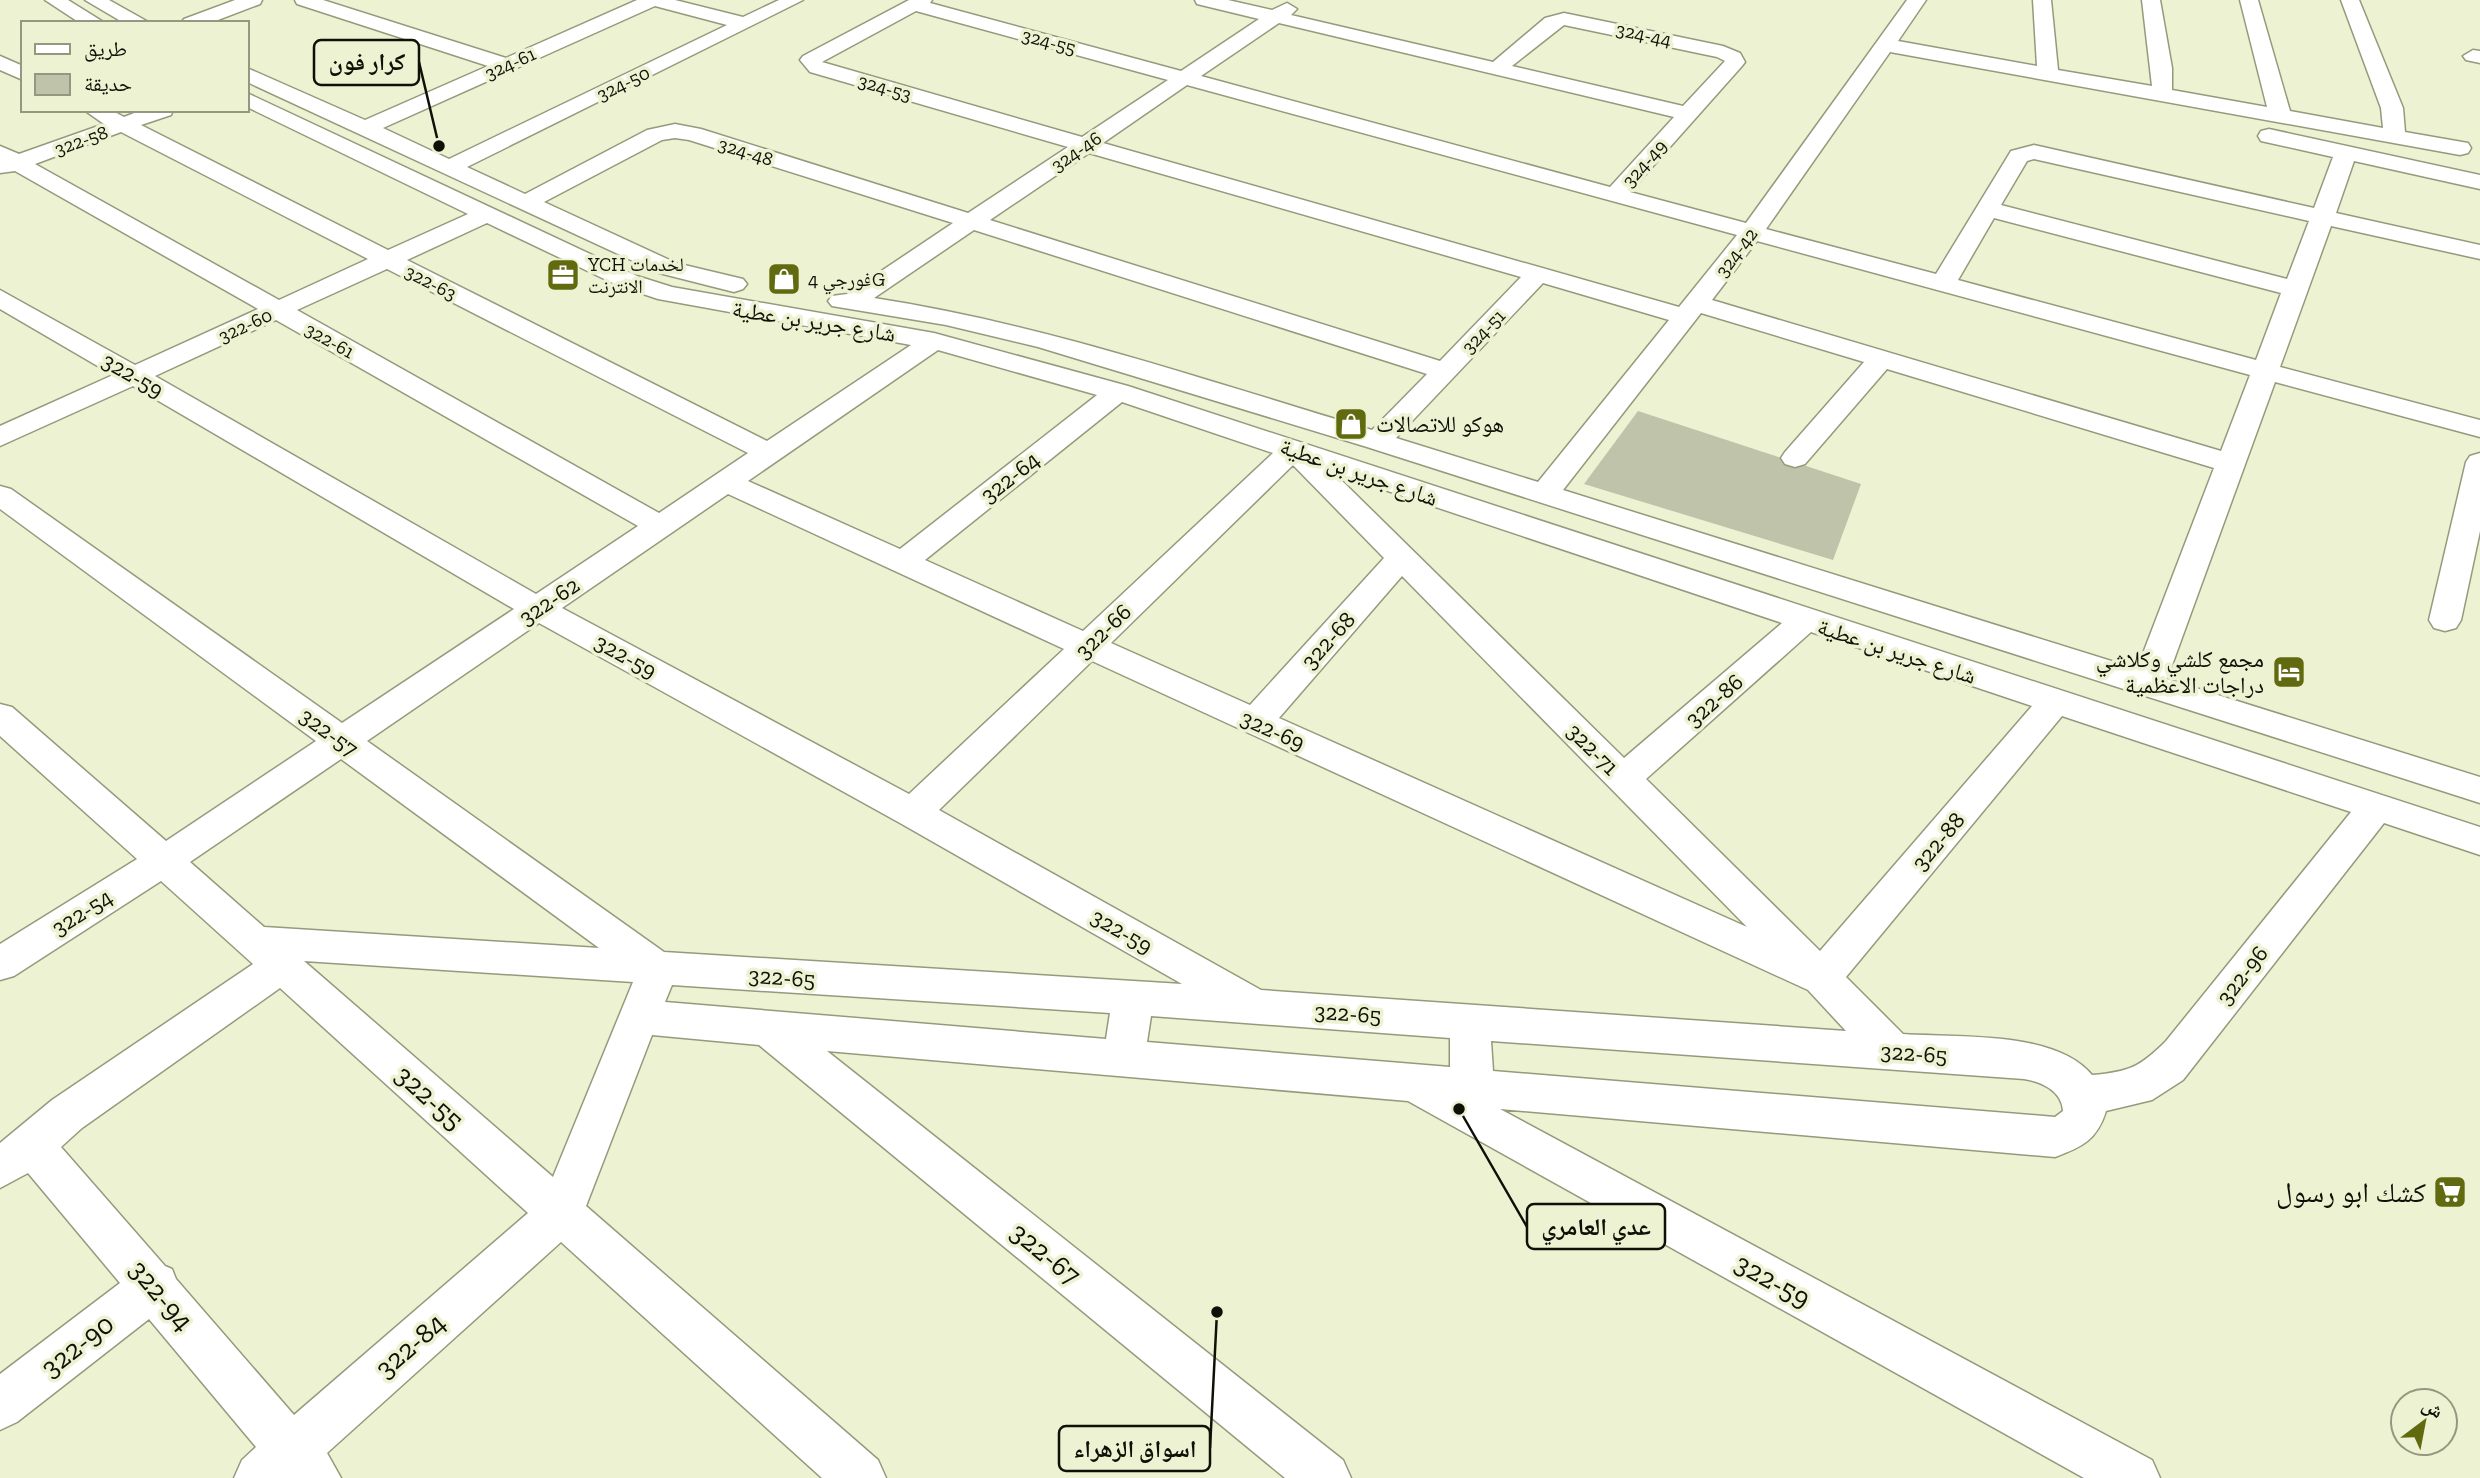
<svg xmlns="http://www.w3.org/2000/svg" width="2480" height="1478" font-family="'Zilla Slab','Noto Naskh Arabic',serif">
<rect width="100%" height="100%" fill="#ecf2d2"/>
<path fill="#bfc3aa" d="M 1638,411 L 1861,484 L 1833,560 L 1584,484 Z"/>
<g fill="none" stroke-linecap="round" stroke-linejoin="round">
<defs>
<path id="minor" d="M 45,0 L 68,0 L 105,23 L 80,23 Z
M 85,0 L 109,0 L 150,23 L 124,23 Z
M 235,0 L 262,0 L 260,4 L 210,23 L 181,23 L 184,19 Z
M 295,0 L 323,0 L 506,58 L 637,0 L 675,0 L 743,17 L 779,0 L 803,0 L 467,167 L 525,194 L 647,130 L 675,124 L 701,129 L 968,213 L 1068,147 L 810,72 L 800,60 L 803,56 L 909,0 L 932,0 L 930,3 L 1181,71 L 1259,19 L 1197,4 L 1195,0 L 1228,0 L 1272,10 L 1287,3 L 1297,9 L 1291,15 L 1493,62 L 1545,18 L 1564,13 L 1723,46 L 1740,53 L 1745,62 L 1742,66 L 1630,192 L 1746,223 L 1907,0 L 1926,0 L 1898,41 L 2037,66 L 2033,0 L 2051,0 L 2058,70 L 2152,86 L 2142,0 L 2160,0 L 2172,68 L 2172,90 L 2267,107 L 2240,0 L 2258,0 L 2290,111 L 2383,128 L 2381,108 L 2341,0 L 2359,0 L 2403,108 L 2405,132 L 2468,143 L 2471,148 L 2468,153 L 2460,155 L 1890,52 L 1766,229 L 1936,274 L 2011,151 L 2034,145 L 2314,208 L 2333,157 L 2261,141 L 2258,136 L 2261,131 L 2269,129 L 2480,175 L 2480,189 L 2354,161 L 2336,213 L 2480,245 L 2480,259 L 2331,226 L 2280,367 L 2480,420 L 2480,437 L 2275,382 L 2167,679 L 2480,777 L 2480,803 L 1367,447 L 1038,347 L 946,325 L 832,306 L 828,301 L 832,296 L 847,294 L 953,223 L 689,140 L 675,138 L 662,140 L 544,202 L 676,263 L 743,279 L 747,284 L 743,289 L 734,292 L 659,273 L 247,82 L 247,68 L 365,120 L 488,66 L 297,4 ZM 655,6 L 727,25 L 449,159 L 383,128 ZM 916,11 L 1168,80 L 1082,137 L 822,62 ZM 1279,23 L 1674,117 L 1610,187 L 1201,76 ZM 1564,25 L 1717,57 L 1725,61 L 1683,106 L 1512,66 ZM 1187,85 L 1737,235 L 1679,307 L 1103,143 ZM 1089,153 L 1521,277 L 1440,361 L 990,220 ZM 2034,159 L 2309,221 L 2287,279 L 2001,205 L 2027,161 ZM 1994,218 L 2281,293 L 2256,360 L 1958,280 ZM 974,230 L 1427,374 L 1372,430 C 1207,381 1044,324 874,298 ZM 1757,241 L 2250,375 L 2221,451 L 1712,300 ZM 1543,283 L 1669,320 L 1538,482 L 1396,438 ZM 1701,313 L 1864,362 L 1785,452 L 1781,458 L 1785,464 L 1795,467 L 1805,464 L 1887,369 L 2214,468 L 2137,669 L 1563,490 Z
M 2473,50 L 2480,51 L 2480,63 L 2466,60 L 2463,56 Z
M 0,56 L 23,66 L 23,80 L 0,70 Z
M 247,93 L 637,276 L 672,287 L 934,333 L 1128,386 L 2480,827 L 2480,855 L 2384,823 L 2183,1080 L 2152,1100 L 2106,1111 C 2097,1140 2082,1147 2055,1157 L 1500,1109 L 2152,1460 L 2160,1478 L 2084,1478 L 1408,1101 L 827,1051 L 1343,1460 L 1351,1478 L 1285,1478 L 759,1045 L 652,1035 L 586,1206 L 878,1460 L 886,1478 L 822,1478 L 561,1242 L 327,1453 L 341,1478 L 234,1478 L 242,1460 L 256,1447 L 149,1319 L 17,1422 L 0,1430 L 0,1374 L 120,1283 L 28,1173 L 0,1188 L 0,1143 L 52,1100 L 253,964 L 161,881 L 14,976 L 0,980 L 0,944 L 137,859 L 0,736 L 0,704 L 12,707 L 166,841 L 316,741 L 0,509 L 0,486 L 11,489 L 342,723 L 514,609 L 133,386 L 0,446 L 0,426 L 113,375 L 0,309 L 0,290 L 135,365 L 258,309 L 15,171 L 0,173 L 0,146 L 19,154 L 104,124 L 84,110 L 111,110 L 124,117 L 142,110 L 173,110 L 171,115 L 141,125 L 388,250 L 468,214 L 247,107 ZM 121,132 L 368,259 L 279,300 L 35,164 ZM 487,223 L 619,286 L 658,299 L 911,345 L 767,441 L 407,260 ZM 387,269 L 748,453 L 659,513 L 297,310 ZM 276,320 L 638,526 L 536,594 L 155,376 ZM 938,350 L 1097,395 L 900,549 L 748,481 ZM 1122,402 L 1273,453 L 1083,631 L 925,560 ZM 1293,465 L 1384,558 L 1250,705 L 1111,643 ZM 1334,473 L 1782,623 L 1624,758 ZM 728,494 L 1064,649 L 909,794 L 562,608 ZM 1402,576 L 1747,927 L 1279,718 ZM 539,623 L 900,823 L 1182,984 L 664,952 L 367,741 ZM 1811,632 L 2032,706 L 1820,951 L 1646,779 ZM 1092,661 L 1808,990 L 1846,1031 L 1261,990 L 939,810 ZM 2062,716 L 2351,812 L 2166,1041 C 2140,1067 2129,1072 2092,1075 C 2055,1030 1957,1038 1903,1034 L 1846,977 ZM 341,759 L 599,948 L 264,927 L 190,862 ZM 304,961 L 633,982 L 553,1177 ZM 672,985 L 1110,1013 L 1106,1039 L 665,1002 ZM 280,988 L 528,1213 L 294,1415 L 176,1279 L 172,1269 L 165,1266 L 61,1147 L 82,1128 ZM 1151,1016 L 1450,1038 L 1450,1067 L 1147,1042 ZM 1491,1041 L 2024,1079 C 2042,1082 2062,1091 2063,1111 L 2055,1117 L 1493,1071 Z
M 2480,453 L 2480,531 L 2461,620 L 2456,628 L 2445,631 L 2434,628 L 2429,620 L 2466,462 L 2470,456 Z"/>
</defs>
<use href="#minor" stroke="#959a7c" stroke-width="3"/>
<use href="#minor" fill="#fff" fill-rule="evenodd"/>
</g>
<defs>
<symbol id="office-square" viewBox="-11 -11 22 22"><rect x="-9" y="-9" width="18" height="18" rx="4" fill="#626a0f" stroke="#ecf2d2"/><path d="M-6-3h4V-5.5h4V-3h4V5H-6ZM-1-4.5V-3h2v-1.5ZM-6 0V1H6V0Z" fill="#fff"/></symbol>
<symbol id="shop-square" viewBox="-11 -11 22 22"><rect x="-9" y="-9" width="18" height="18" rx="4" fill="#626a0f" stroke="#ecf2d2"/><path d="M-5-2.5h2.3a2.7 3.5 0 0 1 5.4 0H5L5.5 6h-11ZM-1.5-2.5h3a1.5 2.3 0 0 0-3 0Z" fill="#fff"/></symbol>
<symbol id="hotel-square" viewBox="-11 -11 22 22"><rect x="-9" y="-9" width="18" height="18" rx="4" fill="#626a0f" stroke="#ecf2d2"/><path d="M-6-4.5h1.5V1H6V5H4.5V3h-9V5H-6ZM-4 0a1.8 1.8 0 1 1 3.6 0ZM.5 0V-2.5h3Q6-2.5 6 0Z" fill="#fff"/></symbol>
<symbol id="supermarket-square" viewBox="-11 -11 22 22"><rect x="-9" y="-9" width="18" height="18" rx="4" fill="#626a0f" stroke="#ecf2d2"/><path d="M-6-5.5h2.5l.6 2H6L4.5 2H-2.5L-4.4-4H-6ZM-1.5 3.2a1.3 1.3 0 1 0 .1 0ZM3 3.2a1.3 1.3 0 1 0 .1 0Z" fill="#fff"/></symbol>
</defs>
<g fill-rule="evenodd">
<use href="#office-square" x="544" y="256" width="38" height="38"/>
<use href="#shop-square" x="765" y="260" width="38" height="38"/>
<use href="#shop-square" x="1332" y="405" width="38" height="38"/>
<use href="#hotel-square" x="2270" y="653" width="38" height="38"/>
<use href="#supermarket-square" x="2431" y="1173" width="38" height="38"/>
</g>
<g text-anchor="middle" stroke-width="7" stroke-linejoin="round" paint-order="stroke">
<g font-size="19" fill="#0f1106" stroke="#ecf2d2">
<text transform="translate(1644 34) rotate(12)" y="7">324-44</text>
<text transform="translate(1049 41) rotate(15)" y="7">324-55</text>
<text transform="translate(510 63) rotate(-24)" y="7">324-61</text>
<text transform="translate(623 83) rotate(-26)" y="7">324-50</text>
<text transform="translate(885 87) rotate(16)" y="7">324-53</text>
<text transform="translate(81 140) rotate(-20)" y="7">322-58</text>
<text transform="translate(746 151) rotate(17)" y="7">324-48</text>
<text transform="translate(1076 151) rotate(-34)" y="7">324-46</text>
<text transform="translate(1644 163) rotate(-48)" y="7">324-49</text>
<text transform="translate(1736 252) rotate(-53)" y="7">324-42</text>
<text transform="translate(431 282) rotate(27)" y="7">322-63</text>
<text transform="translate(245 325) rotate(-25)" y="7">322-60</text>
<text transform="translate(1483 331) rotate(-46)" y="7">324-51</text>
<text transform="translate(330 340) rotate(29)" y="7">322-61</text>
</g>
<g font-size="19" fill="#0f1106" stroke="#ecf2d2" text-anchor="start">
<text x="588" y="271">YCH لخدمات<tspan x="588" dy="22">الانترنت</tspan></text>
<text x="808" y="286">فورجي 4G</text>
</g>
<g font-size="23" fill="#0f1106" stroke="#ecf2d2">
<text transform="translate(814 321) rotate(9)" y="8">شارع جرير بن عطية</text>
<text transform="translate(133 375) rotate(30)" y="8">322-59</text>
<text transform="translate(1359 472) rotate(19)" y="8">شارع جرير بن عطية</text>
<text transform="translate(1010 477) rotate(-38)" y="8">322-64</text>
<text transform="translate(549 601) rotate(-34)" y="8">322-62</text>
<text transform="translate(1103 631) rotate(-44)" y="8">322-66</text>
<text transform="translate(1328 640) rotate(-48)" y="8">322-68</text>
<text transform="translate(1897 651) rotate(18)" y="8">شارع جرير بن عطية</text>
<text transform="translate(626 656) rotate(29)" y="8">322-59</text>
<text transform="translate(1714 700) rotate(-41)" y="8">322-86</text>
<text transform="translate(1273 730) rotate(24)" y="8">322-69</text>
<text transform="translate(329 732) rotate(36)" y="8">322-57</text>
<text transform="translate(1593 749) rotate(45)" y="8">322-71</text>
<text transform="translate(1938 841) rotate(-50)" y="8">322-88</text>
<text transform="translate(82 912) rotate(-32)" y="8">322-54</text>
<text transform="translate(1122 931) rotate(30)" y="8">322-59</text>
<text transform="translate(2242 975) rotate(-52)" y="8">322-96</text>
<text transform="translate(782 977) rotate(4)" y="8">322-65</text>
<text transform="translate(1348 1013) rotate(4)" y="8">322-65</text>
<text transform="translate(1914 1053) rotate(4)" y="8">322-65</text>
</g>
<g font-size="23" fill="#0f1106" stroke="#ecf2d2" text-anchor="start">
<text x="1376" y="432">هوكو للاتصالات</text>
<text x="2264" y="667" text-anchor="end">مجمع كلشي وكلاشي<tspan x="2264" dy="26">دراجات الاعظمية</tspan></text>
</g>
<g font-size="28" fill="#0f1106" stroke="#ecf2d2">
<text transform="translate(430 1097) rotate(42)" y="10">322-55</text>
<text transform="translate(1046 1253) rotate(39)" y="10">322-67</text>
<text transform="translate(1773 1280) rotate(29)" y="10">322-59</text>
<text transform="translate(162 1295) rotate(50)" y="10">322-94</text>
<text transform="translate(77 1345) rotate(-38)" y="10">322-90</text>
<text transform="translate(410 1345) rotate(-41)" y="10">322-84</text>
</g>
<g font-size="28" fill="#0f1106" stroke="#ecf2d2" text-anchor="end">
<text x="2426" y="1202">كشك ابو رسول</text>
</g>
</g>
<path fill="none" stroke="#0f1106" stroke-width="2.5" d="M439 146L419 62M1459 1109L1527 1227M1217 1312L1210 1448"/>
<g fill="#0f1106" stroke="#ecf2d2" stroke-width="2.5">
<circle cx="439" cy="146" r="7"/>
<circle cx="1459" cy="1109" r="7"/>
<circle cx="1217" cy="1312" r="7"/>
</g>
<g fill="#ecf2d2" stroke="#0f1106" stroke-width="2.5">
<rect x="314" y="40" width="105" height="45" rx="7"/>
<rect x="1527" y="1204" width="138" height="45" rx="7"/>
<rect x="1059" y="1426" width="151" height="45" rx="7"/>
</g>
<g font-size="24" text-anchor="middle" font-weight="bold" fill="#0f1106">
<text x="367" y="70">كرار فون</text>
<text x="1596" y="1235">عدي العامري</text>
<text x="1135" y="1457">اسواق الزهراء</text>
</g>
<rect x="21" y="21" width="228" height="91" fill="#ecf2d2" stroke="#949880" stroke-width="2"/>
<rect x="35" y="44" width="35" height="10" fill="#ffffff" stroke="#949880" stroke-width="2"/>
<text x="84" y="56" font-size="21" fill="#0f1106">طريق</text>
<rect x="35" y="74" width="35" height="21" fill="#bfc3aa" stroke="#949880" stroke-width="2"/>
<text x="84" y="91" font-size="21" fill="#0f1106">حديقة</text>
<g transform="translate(2424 1422) rotate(32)"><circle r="33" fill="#ecf2d2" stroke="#949880" stroke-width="2"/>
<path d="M0-5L12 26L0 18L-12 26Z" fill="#626a0f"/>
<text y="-10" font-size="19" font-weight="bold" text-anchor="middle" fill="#0f1106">ش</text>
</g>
</svg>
